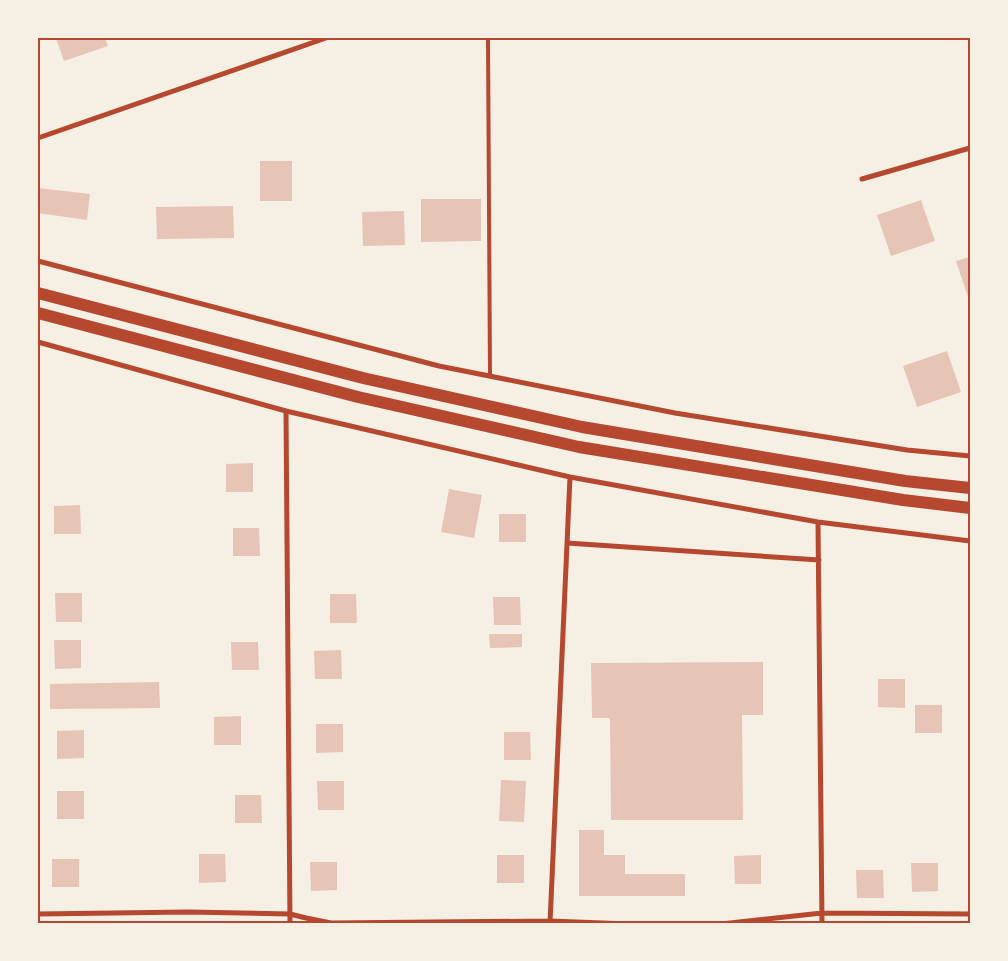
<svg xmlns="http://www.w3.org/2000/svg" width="1008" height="961" font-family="Overpass,sans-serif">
<rect width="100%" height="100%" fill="#f6efe4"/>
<path fill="#e6c5b7" d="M 56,38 L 105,38 L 108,46 L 64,61 Z
M 260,161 L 292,161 L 292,201 L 260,201 Z
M 38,188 L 90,194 L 87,220 L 38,213 Z
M 421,199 L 481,199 L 481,241 L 421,242 Z
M 921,200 L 935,241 L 891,256 L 877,215 Z
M 233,206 L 234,238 L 157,239 L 156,207 Z
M 404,211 L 405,245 L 363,246 L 362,212 Z
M 970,257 L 970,303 L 956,261 Z
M 947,351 L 961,392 L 917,407 L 903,366 Z
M 253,463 L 253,492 L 226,492 L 226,464 Z
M 449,489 L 482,495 L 474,538 L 441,532 Z
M 80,505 L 81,534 L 54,534 L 54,506 Z
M 499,514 L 526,514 L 526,542 L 499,542 Z
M 233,528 L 259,528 L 260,556 L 233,556 Z
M 55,593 L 82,593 L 82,622 L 56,622 Z
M 330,594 L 356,594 L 357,623 L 330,623 Z
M 493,597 L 520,597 L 521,625 L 494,625 Z
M 489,634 L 522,634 L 522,647 L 490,648 Z
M 54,640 L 81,640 L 81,668 L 55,669 Z
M 231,642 L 258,642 L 259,670 L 232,670 Z
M 341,650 L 342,679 L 315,679 L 314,651 Z
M 763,662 L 763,715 L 742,715 L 743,820 L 611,820 L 610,718 L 592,718 L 591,663 Z
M 878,679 L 905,679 L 905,708 L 878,707 Z
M 159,682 L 160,708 L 50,709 L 50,684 Z
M 915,705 L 942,705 L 942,733 L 915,733 Z
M 241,716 L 241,745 L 214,745 L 214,717 Z
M 316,724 L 343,724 L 343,752 L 316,753 Z
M 84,730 L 84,758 L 57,759 L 57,731 Z
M 504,732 L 530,732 L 531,760 L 504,760 Z
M 501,780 L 526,781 L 524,822 L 499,821 Z
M 317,781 L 344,781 L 344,810 L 318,810 Z
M 57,791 L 84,791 L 84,819 L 57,819 Z
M 235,795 L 261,795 L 262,823 L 235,823 Z
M 579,830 L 604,830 L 604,855 L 625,855 L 625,874 L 685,874 L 685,896 L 579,896 Z
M 199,854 L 225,854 L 226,882 L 199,883 Z
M 497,855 L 524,855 L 524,883 L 497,883 Z
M 761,855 L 761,884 L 735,884 L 734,856 Z
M 52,859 L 79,859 L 79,887 L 52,887 Z
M 310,862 L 337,862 L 337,890 L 311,891 Z
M 911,863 L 938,863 L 938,891 L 912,892 Z
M 856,870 L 883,870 L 884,898 L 857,898 Z"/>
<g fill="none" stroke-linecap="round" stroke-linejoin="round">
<path stroke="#b5482f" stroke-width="4" d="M 488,38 L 490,376"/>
<path stroke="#b5482f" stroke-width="5" d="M 38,138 L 326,38
M 862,179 L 970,148
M 38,261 L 439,366 L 675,413 L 907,450 L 970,456
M 38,342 L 286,411 L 570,477 L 818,522 L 970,541
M 286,411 L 290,924
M 818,522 L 822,924
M 567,543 L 819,560
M 38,914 L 188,912 L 290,914 L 306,918 L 331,923 L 550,921 L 629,924
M 550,923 L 570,477
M 721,924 L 822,913 L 970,914"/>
<path stroke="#b5482f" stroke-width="12" d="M 38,293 L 363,378 L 582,427 L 905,481 L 970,488
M 38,313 L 358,397 L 579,447 L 903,500 L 970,508"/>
</g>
<rect width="1008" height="961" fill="none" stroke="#f6efe4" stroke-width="78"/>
<rect x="39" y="39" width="930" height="883" fill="none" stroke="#b5482f" stroke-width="2"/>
</svg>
